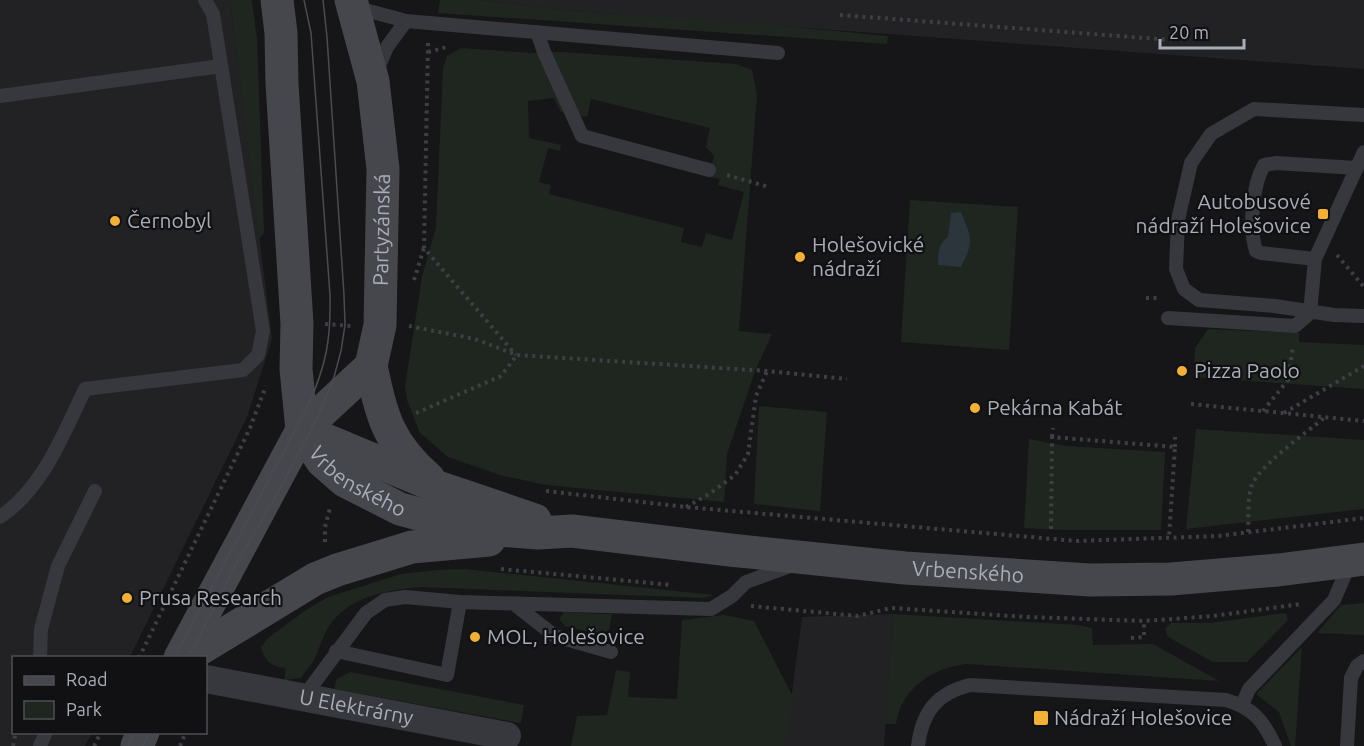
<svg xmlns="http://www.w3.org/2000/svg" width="1364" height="746" font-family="Ubuntu,sans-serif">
<rect width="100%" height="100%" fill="#161618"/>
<path fill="#222225" d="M 0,0 L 230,0 L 272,339 L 247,417 L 130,657 L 14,658 L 14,732 L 92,733 L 85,746 L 0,746 Z
M 481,0 L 1364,0 L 1364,69 L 574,11 Z
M 893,614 L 884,746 L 785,746 L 802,617 Z"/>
<path fill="#1e261f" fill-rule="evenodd" d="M 230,0 L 252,0 L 257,39 L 264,233 L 259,239 Z
M 440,0 L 481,0 L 574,11 L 762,24 L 888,36 L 887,44 L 438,13 Z
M 461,48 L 531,53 L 562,52 L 736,64 L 752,70 L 757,94 L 739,331 L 772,334 L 755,371 L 727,454 L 724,502 L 546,485 L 500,475 L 448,457 L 420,433 L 407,400 L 405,386 L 422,277 L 436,227 L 443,68 L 447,56 ZM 554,98 L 561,112 L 587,117 L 591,99 L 710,128 L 706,147 L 714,156 L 709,177 L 720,179 L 718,185 L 744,192 L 732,240 L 706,233 L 702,247 L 681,242 L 684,228 L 549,194 L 551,185 L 539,182 L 548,148 L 560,151 L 561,145 L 529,138 L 528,101 Z
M 910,200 L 1018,207 L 1009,350 L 901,342 Z
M 1208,329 L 1299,333 L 1299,342 L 1364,345 L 1364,389 L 1193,377 L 1195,348 Z
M 759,406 L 827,412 L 820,511 L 754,504 Z
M 1196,429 L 1364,440 L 1364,509 L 1186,529 Z
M 1029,439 L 1066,446 L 1165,452 L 1161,530 L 1060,530 L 1024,528 Z
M 465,569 L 714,595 L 704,598 L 420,587 C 385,591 348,596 328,628 C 321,639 319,652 312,663 C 309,668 304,673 301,678 L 284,680 L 286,668 C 272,667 264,661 261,647 L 268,638 L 306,610 L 328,597 L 401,574 L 436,570 Z
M 1364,603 L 1364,635 L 1317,633 L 1341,605 Z
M 564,612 L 612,614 L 609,630 L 603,635 L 565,626 L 559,619 Z
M 1286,613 L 1288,620 L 1247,662 L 1213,662 L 1168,637 L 1165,629 L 1171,623 L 1209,623 Z
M 893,614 L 1078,625 L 1092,628 L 1093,645 L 1153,644 L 1219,681 L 967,664 C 934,667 901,688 896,724 L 885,724 Z
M 724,615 L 754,621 L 793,697 L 785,746 L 571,746 L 577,716 L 607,715 L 616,670 L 630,672 L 628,697 L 677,699 L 682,620 Z
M 1302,647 L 1295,746 L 1291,746 L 1279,712 L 1256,694 Z
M 350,672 L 524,705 L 521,723 L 334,689 L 337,679 Z"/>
<path fill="#2c353c" d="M 961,212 C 972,239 974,241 961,267 L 938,265 C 938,254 938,244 948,237 L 951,213 Z"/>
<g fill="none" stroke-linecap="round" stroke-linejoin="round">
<path stroke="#3d3f44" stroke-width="4" stroke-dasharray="3 4.5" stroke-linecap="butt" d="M 840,15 L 1172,40
M 428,43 L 424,248 L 516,355
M 428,52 L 447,47
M 727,175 L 769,187
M 1337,255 L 1364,287
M 414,280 L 424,248
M 1146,298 L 1160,298
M 325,324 L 351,326
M 409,326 L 475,339 L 517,355 L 767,371 L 847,379
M 1191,404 L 1364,421
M 1263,411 L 1288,380 L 1293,346
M 416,413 L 501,376 L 517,355
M 1284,413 L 1364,366
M 1052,437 L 1053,428
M 1175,447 L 1175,437
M 546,491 L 686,507 L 1076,541 L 1218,536 L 1364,518
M 686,507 L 709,494 L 735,475 L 748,454 L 756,396 L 767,371
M 1051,529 L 1052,437 L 1175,447 L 1169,537
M 1248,532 C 1249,517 1247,499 1252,485 C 1259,466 1307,432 1324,418
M 325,542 L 325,527 L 330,508
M 501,569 L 672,585
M 751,606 L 858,616 L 891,608 L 1028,617 L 1144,621 L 1213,616 L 1301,604
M 1131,638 L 1144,637 L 1144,621
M 139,658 L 250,428 L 266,386
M 13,746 L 16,732
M 94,746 L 101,732
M 180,746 L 186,732"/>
<path stroke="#37383d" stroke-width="14" d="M 354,7 L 406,21 L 778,53
M 537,32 L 544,52 L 582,136 L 709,170
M 376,73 L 387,47 L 406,21
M 0,96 L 221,66
M 1364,115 L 1254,109 L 1211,134 L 1191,163 L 1178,220 L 1176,269 L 1184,289 L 1199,300 L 1275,306 L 1334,315 L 1364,316
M 1315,259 L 1261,253 L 1256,251 C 1249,228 1252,186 1264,165 L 1276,163 L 1357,168
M 1168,318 L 1295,326 L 1310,313 L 1315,259 L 1364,152
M 0,517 C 43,488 63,435 85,389 L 243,370 L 258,355 L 263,331 L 213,14 L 205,0
M 514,604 L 555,636 L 611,652
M 336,651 L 447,675 L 460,602
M 40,658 L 41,629 L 58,566 L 95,491
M 303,698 L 366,613 L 385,600 L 405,597 L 460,602 L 711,609 L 732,596 L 746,582 L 793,565
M 1242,705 L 1249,689 L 1334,600 L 1350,563
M 40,746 L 46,732
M 918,746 C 922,712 937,693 970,685 L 1226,700 C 1253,708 1263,720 1275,746
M 1347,746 L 1351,678 L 1357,666 L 1364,661"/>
<path stroke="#37383d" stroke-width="28" id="s1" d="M 206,679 L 507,736"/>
<g stroke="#45474d" stroke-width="33">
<path d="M 277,0 L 281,33 L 282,83 L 297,324 L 296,369 L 302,430"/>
<path d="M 371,366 C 382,417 388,443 429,479"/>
<path id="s2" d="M 302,430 L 322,461 L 345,481 L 400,509 L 471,528 L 538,533 L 572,531 L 730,550 L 905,568 L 1090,580 L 1171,579 L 1278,570 L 1364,559"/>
<path d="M 302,430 L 438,487 L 535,520"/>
<path id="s3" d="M 180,658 L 302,430 L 371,366 L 380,325 L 383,169 L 373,81 L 351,0"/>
<path d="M 181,658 L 190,655 L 315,579 L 337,570 L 412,547 L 489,540"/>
<path d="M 137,746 L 143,732"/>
</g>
<path stroke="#4a4c52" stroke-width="1.5" d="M 174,658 L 307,408 C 326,366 331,341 330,295 L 311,33 L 304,0
M 188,658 L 234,568 L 282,485 L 319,414 L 334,377 L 341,351 L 345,325 L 344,295 L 327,37 L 323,0
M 128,746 L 135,732
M 143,746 L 149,732"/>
</g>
<g fill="#f2b134" stroke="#111113" stroke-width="2">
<rect x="1317" y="208" width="12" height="12" rx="3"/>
<circle cx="115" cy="221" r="6"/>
<circle cx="800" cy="257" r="6"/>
<circle cx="1182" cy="371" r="6"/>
<circle cx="975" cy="408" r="6"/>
<circle cx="127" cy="598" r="6"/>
<circle cx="475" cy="637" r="6"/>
<rect x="1033" y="710" width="16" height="16" rx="3"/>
</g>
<g text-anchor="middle" stroke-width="4.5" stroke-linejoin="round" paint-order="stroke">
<g font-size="21" fill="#a8adb8" stroke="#111113" text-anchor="start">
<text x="1311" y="209" text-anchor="end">Autobusové<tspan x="1311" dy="24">nádraží Holešovice</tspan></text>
<text x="127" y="228">Černobyl</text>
<text x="812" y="252">Holešovické<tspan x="812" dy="24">nádraží</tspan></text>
<text x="1194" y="378">Pizza Paolo</text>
<text x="987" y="415">Pekárna Kabát</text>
<text x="139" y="605">Prusa Research</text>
<text x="487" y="644">MOL, Holešovice</text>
<text x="1054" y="725">Nádraží Holešovice</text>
</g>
<g font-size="21" fill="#a8adb8" stroke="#111113">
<text dy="7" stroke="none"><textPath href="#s3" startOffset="490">Partyzánská</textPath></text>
<text dy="7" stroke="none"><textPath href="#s2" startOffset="78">Vrbenského</textPath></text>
<text dy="7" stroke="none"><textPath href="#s2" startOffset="702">Vrbenského</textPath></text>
<text dy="7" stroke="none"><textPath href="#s1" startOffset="153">U Elektrárny</textPath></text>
</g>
</g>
<rect x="12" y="656" width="195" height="78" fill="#111113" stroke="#4d4f55" stroke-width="1.5"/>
<rect x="24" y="676" width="30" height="9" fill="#45474d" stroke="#4d4f55" stroke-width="1.5"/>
<text x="66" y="686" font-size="18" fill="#a8adb8">Road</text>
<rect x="24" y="701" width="30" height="18" fill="#1e261f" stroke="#4d4f55" stroke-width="1.5"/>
<text x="66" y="716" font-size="18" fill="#a8adb8">Park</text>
<path d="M1160 39v9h84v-9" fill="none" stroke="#a8adb8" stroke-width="3"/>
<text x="1169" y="39" font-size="18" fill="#a8adb8" stroke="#111113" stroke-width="4.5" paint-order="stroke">20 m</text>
</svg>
